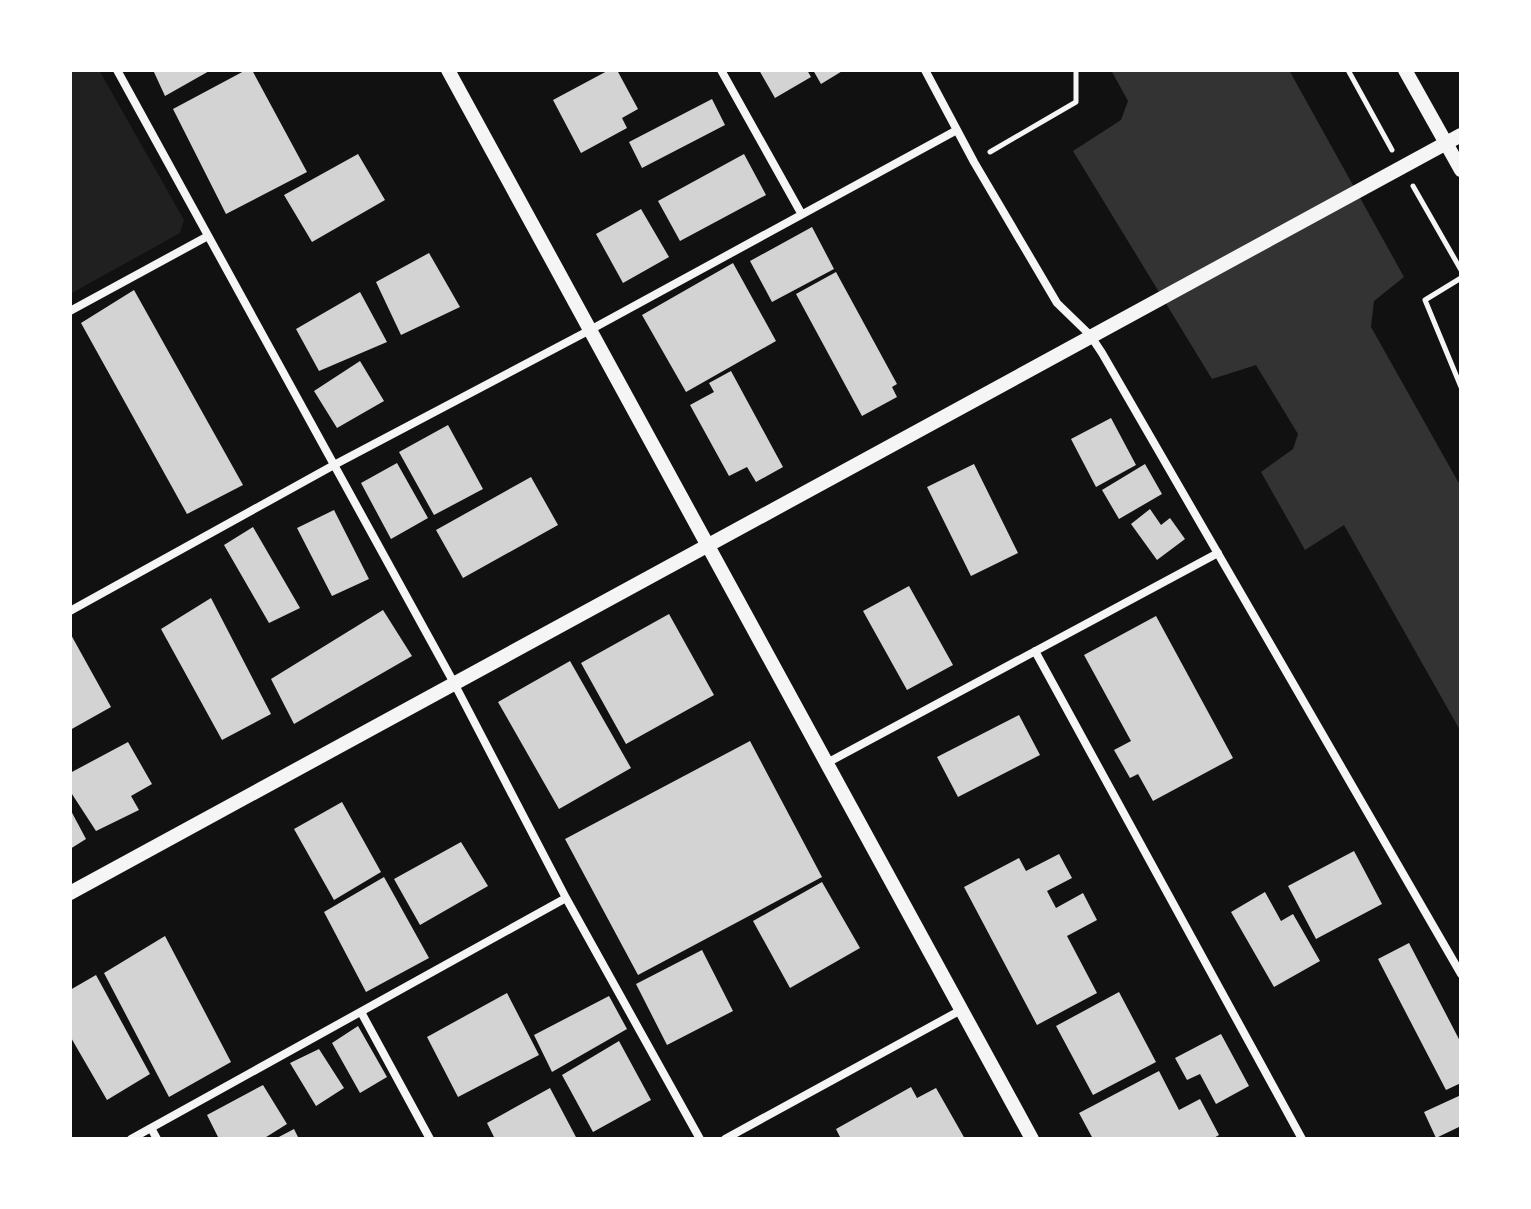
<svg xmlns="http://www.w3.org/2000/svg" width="1531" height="1209" font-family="'Fira Sans Condensed',sans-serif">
<rect width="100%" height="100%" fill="#111"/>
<path fill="#202020" d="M 70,70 L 99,70 L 184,220 L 180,233 L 70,294 Z"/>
<path fill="#333" d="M 1111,70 L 1289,70 L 1404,277 L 1374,301 L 1371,327 L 1461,487 L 1461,732 L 1344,525 L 1305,550 L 1261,472 L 1293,449 L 1298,434 L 1256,365 L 1212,379 L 1073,151 L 1121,120 L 1128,101 Z"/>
<path fill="#d3d3d3" d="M 153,70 L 211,70 L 165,96 Z
M 246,70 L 252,70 L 307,172 L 226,214 L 173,109 Z
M 609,70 L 617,70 L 638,109 L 622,118 L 627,128 L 581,153 L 553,100 Z
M 759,70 L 807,70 L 811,77 L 775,98 Z
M 813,70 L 844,70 L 821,84 Z
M 712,99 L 725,125 L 642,168 L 629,142 Z
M 358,154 L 385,200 L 312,242 L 284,195 Z
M 744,154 L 766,195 L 680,241 L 658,201 Z
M 641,209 L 669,257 L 623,283 L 596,234 Z
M 812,227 L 834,269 L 772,302 L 750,261 Z
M 429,253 L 460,307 L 401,335 L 376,282 Z
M 733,263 L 776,341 L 686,392 L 642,315 Z
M 836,272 L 897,384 L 892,387 L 897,397 L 862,416 L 796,294 Z
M 134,290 L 243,485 L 187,514 L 81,323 Z
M 360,292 L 387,342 L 319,371 L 296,329 Z
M 360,361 L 384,401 L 337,428 L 314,391 Z
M 731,371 L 783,467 L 756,482 L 747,467 L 729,476 L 690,405 L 714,392 L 709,383 Z
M 1111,418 L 1136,465 L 1096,487 L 1071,439 Z
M 448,425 L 483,489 L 434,515 L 399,452 Z
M 397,463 L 428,518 L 391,539 L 361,483 Z
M 974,464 L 1018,553 L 971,576 L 927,487 Z
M 1145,464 L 1162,494 L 1119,519 L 1102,490 Z
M 531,477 L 558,525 L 463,578 L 436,530 Z
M 1150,509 L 1161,525 L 1170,518 L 1185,539 L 1157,560 L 1131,524 Z
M 334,510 L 369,579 L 332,596 L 297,528 Z
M 253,527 L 300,608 L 269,623 L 224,545 Z
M 909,586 L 953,665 L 907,690 L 863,611 Z
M 211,598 L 271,714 L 222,740 L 161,629 Z
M 383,610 L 412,656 L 294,724 L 271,679 Z
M 669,614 L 714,695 L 626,744 L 581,663 Z
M 1156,616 L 1233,758 L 1153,801 L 1138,774 L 1130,778 L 1114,750 L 1131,741 L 1084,655 Z
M 70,633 L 111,707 L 70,730 Z
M 570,661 L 631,768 L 559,809 L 498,702 Z
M 1019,715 L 1040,755 L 958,797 L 937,757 Z
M 750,741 L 822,877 L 638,975 L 565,839 Z
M 128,742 L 152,784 L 131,796 L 139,810 L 96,831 L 70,791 L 70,773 Z
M 342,802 L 381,872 L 334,900 L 294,829 Z
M 70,809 L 86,839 L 70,849 Z
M 461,842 L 488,886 L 420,925 L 394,879 Z
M 1354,851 L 1382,904 L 1316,939 L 1288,886 Z
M 1059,854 L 1072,878 L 1047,891 L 1056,908 L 1083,893 L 1097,920 L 1067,936 L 1097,993 L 1037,1025 L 964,887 L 1019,858 L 1026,871 Z
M 384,877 L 429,958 L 366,992 L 324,912 Z
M 822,882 L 860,948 L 790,988 L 753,921 Z
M 1265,892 L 1281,921 L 1293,914 L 1320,961 L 1274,987 L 1231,912 Z
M 165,936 L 231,1062 L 169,1097 L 104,973 Z
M 1409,943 L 1461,1043 L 1461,1083 L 1446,1090 L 1378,959 Z
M 702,950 L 733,1011 L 667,1045 L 636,984 Z
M 96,975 L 150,1074 L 107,1100 L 70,1036 L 70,990 Z
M 1119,992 L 1156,1062 L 1093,1095 L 1056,1026 Z
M 507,993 L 539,1055 L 458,1097 L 427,1037 Z
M 609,996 L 627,1029 L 552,1072 L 534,1035 Z
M 358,1026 L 387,1077 L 360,1093 L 332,1043 Z
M 1221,1034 L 1249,1086 L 1216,1104 L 1200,1074 L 1187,1080 L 1175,1058 Z
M 619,1041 L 651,1100 L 593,1132 L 562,1075 Z
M 319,1049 L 344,1088 L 316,1106 L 290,1063 Z
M 1159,1071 L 1179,1110 L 1200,1099 L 1219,1135 L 1212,1139 L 1093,1139 L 1079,1113 Z
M 263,1085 L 287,1124 L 263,1139 L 219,1139 L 207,1115 Z
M 911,1087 L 917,1098 L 936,1088 L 965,1139 L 841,1139 L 836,1129 Z
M 550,1088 L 577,1139 L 495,1139 L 487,1123 Z
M 1461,1095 L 1461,1126 L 1436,1138 L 1424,1112 Z
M 294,1129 L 299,1139 L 275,1139 Z"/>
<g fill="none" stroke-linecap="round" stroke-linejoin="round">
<path stroke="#f5f5f5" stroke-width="5" d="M 1348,70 L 1392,150
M 990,152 L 1076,102 L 1076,70
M 1413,186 L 1461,270
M 1461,278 L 1425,300 L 1461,387"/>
<path stroke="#f5f5f5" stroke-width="8" d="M 117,70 L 454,683 L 566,898 L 700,1139
M 721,70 L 801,213
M 925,70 L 974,162 L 1057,303 L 1090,335 L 1102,353 L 1461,974
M 70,311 L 208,236
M 70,611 L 334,465 L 590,330 L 957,130
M 1035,651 L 1302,1139
M 825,764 L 1218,553
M 361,1012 L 430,1139
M 151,1128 L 157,1139
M 131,1139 L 566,898
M 725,1139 L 961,1010"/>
<path stroke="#f5f5f5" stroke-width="14" d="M 448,70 L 1032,1139
M 1405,70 L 1461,170
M 70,893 L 1461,135"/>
</g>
<rect width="1531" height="1209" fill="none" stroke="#ffffff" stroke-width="144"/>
</svg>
